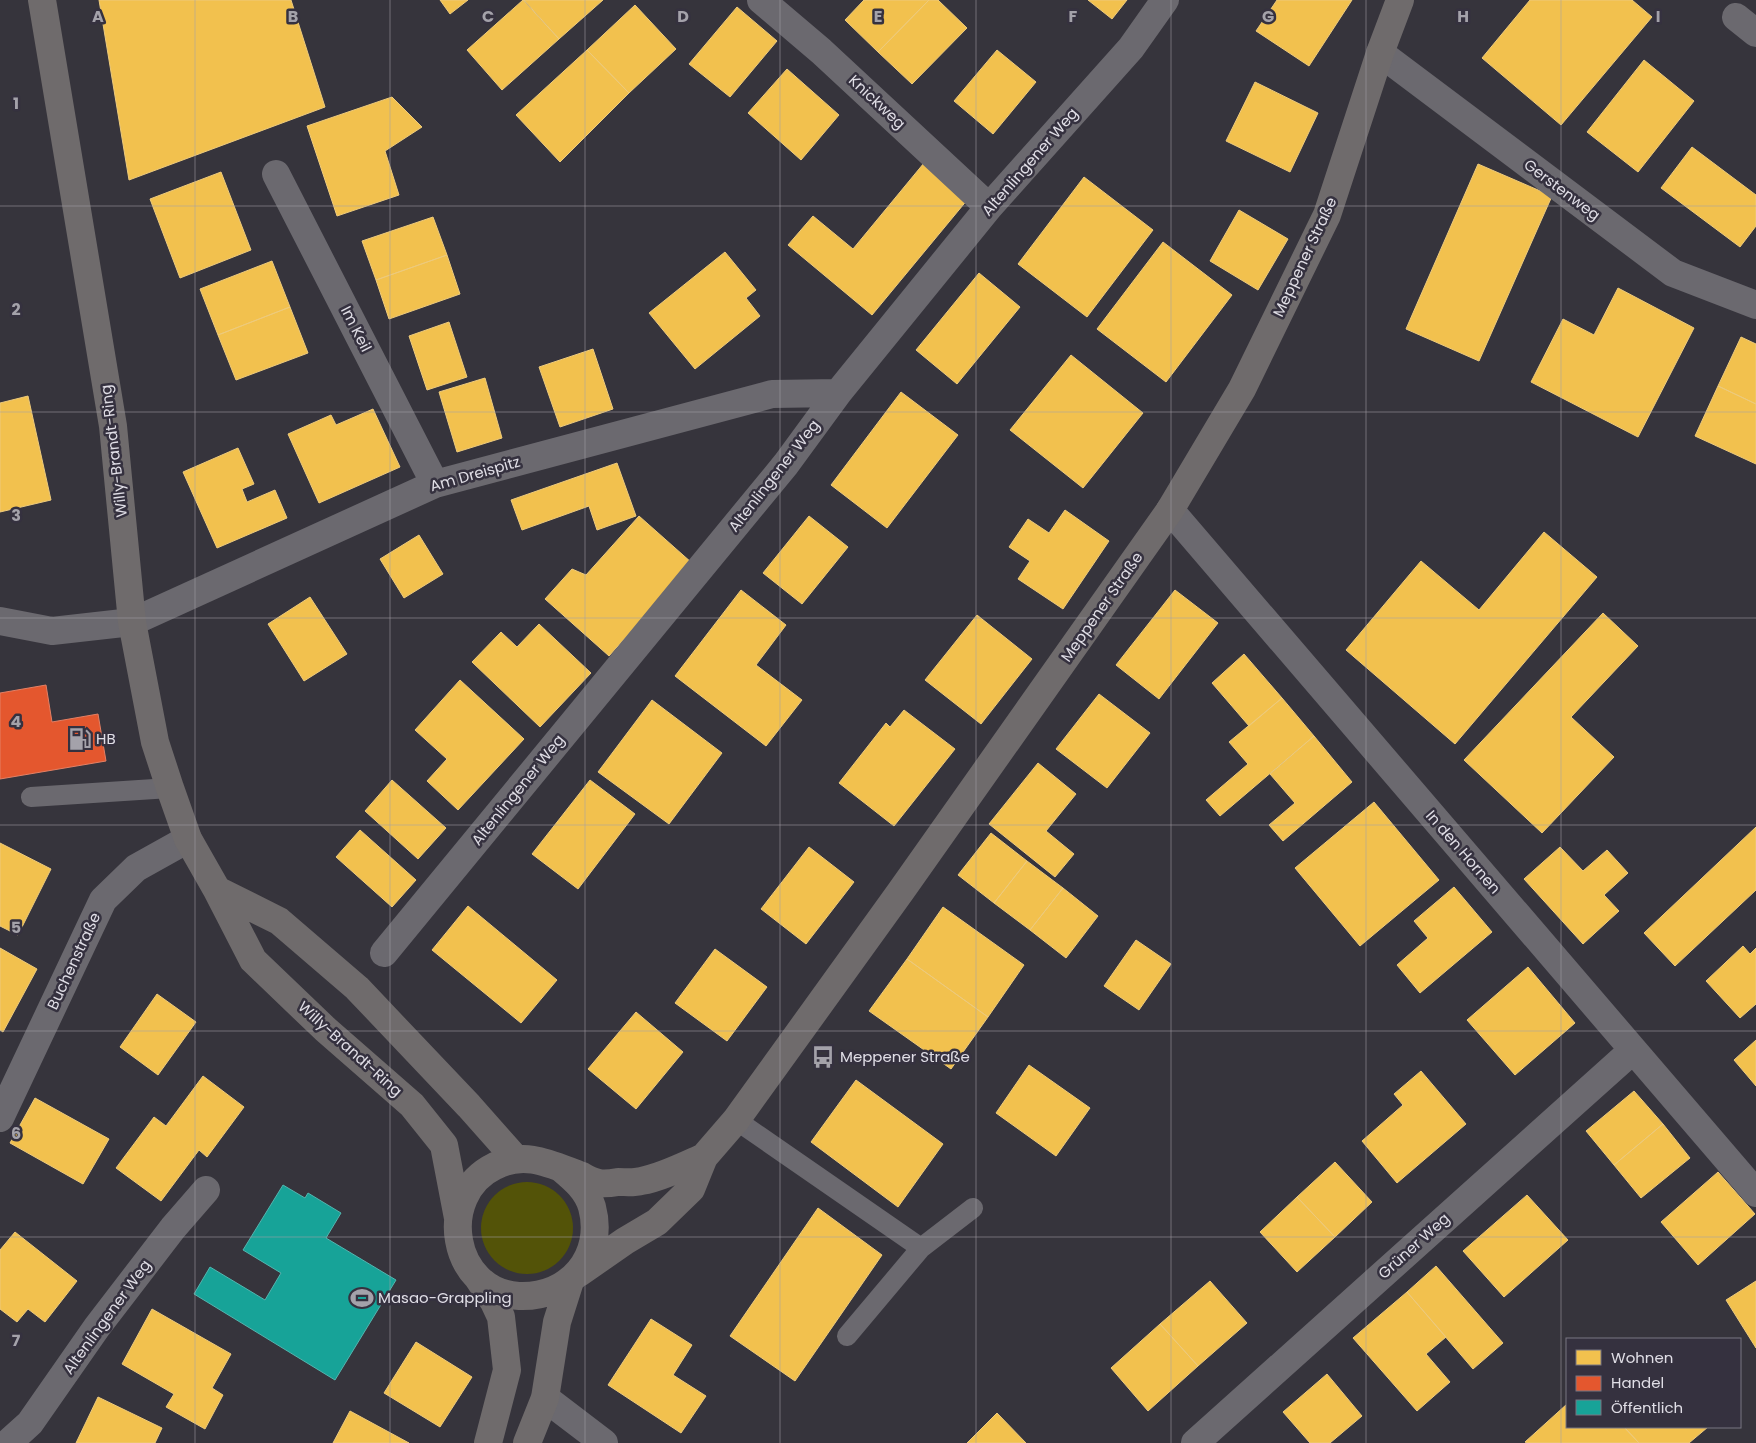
<svg xmlns="http://www.w3.org/2000/svg" width="1756" height="1443" font-family="Poppins,sans-serif">
<rect width="100%" height="100%" fill="#36343c"/>
<path fill="#535308" d="M481 1228a46 46 0 1 1 92 0a46 46 0 1 1-92 0Z"/>
<path fill="#f2c14e" stroke="#edca7c" d="M 99,0 L 291,0 L 325,107 L 129,180 Z
M 440,0 L 468,0 L 450,14 Z
M 523,0 L 559,39 L 502,90 L 467,50 Z
M 524,0 L 603,0 L 559,39 Z
M 864,0 L 929,0 L 878,52 L 845,20 Z
M 929,0 L 938,0 L 967,28 L 912,84 L 878,52 Z
M 1088,0 L 1127,0 L 1112,19 Z
M 1277,0 L 1352,0 L 1309,66 L 1256,31 Z
M 1530,0 L 1632,0 L 1652,17 L 1561,125 L 1482,58 Z
M 635,5 L 676,49 L 629,93 L 587,50 Z
M 737,7 L 777,41 L 730,97 L 689,64 Z
M 587,50 L 629,93 L 560,162 L 516,115 Z
M 997,50 L 1036,82 L 993,134 L 954,101 Z
M 1644,60 L 1694,101 L 1638,172 L 1587,132 Z
M 787,69 L 839,115 L 801,160 L 748,113 Z
M 1255,82 L 1318,113 L 1290,172 L 1226,141 Z
M 392,97 L 422,127 L 385,151 L 399,195 L 337,216 L 307,126 Z
M 1692,147 L 1756,195 L 1756,226 L 1740,247 L 1661,188 Z
M 924,163 L 968,199 L 872,315 L 788,245 L 813,216 L 853,249 Z
M 1478,164 L 1552,196 L 1479,361 L 1406,329 Z
M 221,172 L 251,250 L 180,278 L 150,199 Z
M 1084,177 L 1153,230 L 1087,317 L 1018,264 Z
M 1239,210 L 1288,239 L 1258,290 L 1210,261 Z
M 433,217 L 447,255 L 376,280 L 362,241 Z
M 1163,242 L 1232,295 L 1166,382 L 1097,329 Z
M 725,252 L 756,290 L 746,298 L 760,316 L 695,369 L 649,313 Z
M 447,255 L 460,294 L 389,319 L 376,280 Z
M 272,261 L 290,307 L 218,335 L 200,289 Z
M 979,273 L 1020,307 L 957,384 L 916,350 Z
M 1618,288 L 1694,328 L 1638,437 L 1531,382 L 1563,319 L 1594,335 Z
M 290,307 L 308,353 L 236,380 L 218,335 Z
M 449,322 L 467,377 L 427,390 L 409,336 Z
M 1741,337 L 1756,344 L 1756,404 L 1718,386 Z
M 593,349 L 613,409 L 560,427 L 539,367 Z
M 1071,355 L 1143,413 L 1083,488 L 1010,430 Z
M 485,378 L 502,438 L 457,452 L 439,392 Z
M 1718,386 L 1756,404 L 1756,464 L 1695,436 Z
M 901,392 L 958,435 L 887,528 L 831,485 Z
M 28,396 L 51,500 L 0,512 L 0,403 Z
M 373,409 L 400,467 L 319,503 L 288,434 L 331,415 L 336,425 Z
M 238,448 L 254,484 L 242,489 L 247,502 L 275,490 L 287,518 L 217,548 L 183,472 Z
M 617,463 L 636,516 L 597,530 L 589,506 L 522,530 L 511,500 Z
M 1065,510 L 1109,541 L 1063,609 L 1018,579 L 1030,561 L 1009,547 L 1028,519 L 1049,533 Z
M 639,516 L 692,563 L 609,656 L 545,599 L 572,569 L 586,575 Z
M 809,516 L 848,547 L 802,604 L 763,573 Z
M 1544,532 L 1597,577 L 1455,744 L 1346,650 L 1421,561 L 1479,610 Z
M 419,535 L 443,574 L 404,598 L 380,559 Z
M 741,590 L 786,625 L 756,665 L 802,700 L 766,746 L 675,676 Z
M 1175,590 L 1218,623 L 1159,699 L 1116,665 Z
M 310,597 L 347,654 L 304,681 L 268,624 Z
M 1603,613 L 1638,646 L 1571,717 L 1614,757 L 1542,833 L 1464,760 Z
M 977,615 L 1032,659 L 981,724 L 925,680 Z
M 539,624 L 591,673 L 540,727 L 472,662 L 501,632 L 517,647 Z
M 1244,654 L 1282,698 L 1249,726 L 1212,683 Z
M 460,680 L 524,739 L 458,810 L 427,781 L 447,759 L 415,730 Z
M 1099,694 L 1150,733 L 1107,788 L 1056,749 Z
M 1282,698 L 1314,736 L 1220,816 L 1206,800 L 1248,764 L 1229,742 Z
M 652,700 L 722,753 L 669,824 L 598,772 Z
M 904,710 L 955,749 L 894,826 L 839,783 L 886,723 L 890,727 Z
M 1314,736 L 1352,782 L 1283,841 L 1269,825 L 1295,803 L 1270,774 Z
M 1038,763 L 1076,794 L 1046,831 L 1074,854 L 1055,877 L 989,824 Z
M 392,780 L 446,828 L 418,859 L 365,811 Z
M 590,780 L 635,814 L 578,889 L 532,854 Z
M 1374,802 L 1439,880 L 1360,946 L 1295,868 Z
M 1756,827 L 1756,890 L 1675,966 L 1644,933 Z
M 360,830 L 416,880 L 392,907 L 336,857 Z
M 991,833 L 1027,861 L 994,903 L 958,875 Z
M 0,843 L 51,869 L 18,935 L 0,926 Z
M 809,847 L 854,882 L 806,944 L 761,909 Z
M 1560,847 L 1583,871 L 1607,850 L 1628,873 L 1604,895 L 1619,911 L 1583,944 L 1524,879 Z
M 1027,861 L 1063,888 L 1030,930 L 994,903 Z
M 1454,887 L 1492,932 L 1420,993 L 1397,965 L 1428,938 L 1414,921 Z
M 1063,888 L 1098,916 L 1066,958 L 1030,930 Z
M 468,906 L 557,980 L 521,1023 L 432,950 Z
M 943,907 L 1024,965 L 988,1017 L 907,959 Z
M 1136,940 L 1171,964 L 1139,1010 L 1104,986 Z
M 1743,946 L 1750,954 L 1756,948 L 1756,1004 L 1740,1018 L 1706,981 Z
M 0,948 L 37,969 L 3,1032 L 0,1030 Z
M 715,949 L 767,987 L 727,1041 L 675,1003 Z
M 907,959 L 988,1017 L 951,1069 L 869,1011 Z
M 1528,967 L 1575,1023 L 1515,1075 L 1467,1020 Z
M 157,994 L 196,1022 L 158,1075 L 120,1047 Z
M 636,1012 L 683,1052 L 636,1109 L 588,1069 Z
M 1756,1040 L 1756,1086 L 1734,1060 Z
M 1029,1065 L 1090,1108 L 1056,1156 L 996,1113 Z
M 1421,1071 L 1466,1124 L 1397,1183 L 1362,1141 L 1403,1105 L 1394,1094 Z
M 203,1076 L 244,1107 L 207,1157 L 199,1150 L 161,1201 L 116,1168 L 154,1117 L 166,1126 Z
M 856,1080 L 943,1144 L 898,1207 L 811,1142 Z
M 1634,1091 L 1663,1124 L 1614,1165 L 1586,1131 Z
M 35,1098 L 109,1139 L 83,1184 L 10,1143 Z
M 1663,1124 L 1690,1158 L 1641,1198 L 1614,1165 Z
M 1335,1162 L 1372,1202 L 1335,1237 L 1297,1197 Z
M 1718,1172 L 1755,1214 L 1698,1265 L 1661,1222 Z
M 1527,1195 L 1568,1240 L 1504,1297 L 1463,1251 Z
M 1297,1197 L 1335,1237 L 1297,1272 L 1260,1232 Z
M 818,1208 L 882,1255 L 795,1381 L 730,1336 Z
M 15,1232 L 77,1281 L 45,1322 L 28,1309 L 17,1322 L 0,1309 L 0,1250 Z
M 1436,1266 L 1503,1343 L 1473,1369 L 1407,1292 Z
M 1210,1281 L 1247,1323 L 1198,1366 L 1160,1324 Z
M 1756,1281 L 1756,1348 L 1726,1300 Z
M 1407,1292 L 1446,1337 L 1426,1354 L 1450,1382 L 1417,1411 L 1353,1338 Z
M 152,1309 L 231,1354 L 212,1388 L 223,1395 L 205,1429 L 166,1407 L 174,1394 L 122,1364 Z
M 651,1319 L 692,1345 L 673,1375 L 706,1396 L 681,1433 L 608,1385 Z
M 1160,1324 L 1198,1366 L 1148,1411 L 1111,1368 Z
M 416,1342 L 472,1377 L 440,1427 L 384,1393 Z
M 1327,1374 L 1362,1416 L 1330,1443 L 1310,1443 L 1283,1412 Z
M 98,1397 L 162,1428 L 155,1443 L 76,1443 Z
M 1567,1404 L 1567,1427 L 1624,1427 L 1639,1443 L 1527,1443 L 1525,1442 Z
M 350,1411 L 409,1443 L 333,1443 Z
M 997,1413 L 1026,1443 L 967,1443 Z
M 1624,1427 L 1708,1427 L 1689,1443 L 1639,1443 Z"/>
<path fill="#e4572e" stroke="#e38065" d="M 46,685 L 52,722 L 98,714 L 106,761 L 0,779 L 0,693 Z"/>
<path fill="#17a398" stroke="#53b5af" d="M 283,1185 L 305,1198 L 308,1193 L 341,1213 L 326,1238 L 396,1280 L 335,1380 L 194,1294 L 210,1267 L 265,1300 L 281,1273 L 243,1250 Z"/>
<g fill="none" stroke-linecap="round" stroke-linejoin="round">
<path stroke="#6b696f" stroke-width="20" d="M 31,797 L 170,788
M 736,1120 L 921,1248 L 847,1336
M 921,1248 L 973,1208"/>
<path stroke="#6b696f" stroke-width="28" d="M 761,0 L 821,51 L 989,207
M 1736,17 L 1756,33
M 1380,53 L 1673,273 L 1756,305
M 276,174 L 435,484
M 1170,510 L 1756,1193
M 0,621 L 52,631 L 132,622 L 435,484 L 772,394 L 838,393
M 384,953 L 786,464 L 838,393 L 989,207 L 1131,48 L 1165,0
M 0,1118 L 103,900 L 136,868 L 188,839
M 545,1398 L 604,1443
M 8,1443 L 30,1423 L 97,1327 L 173,1228 L 206,1190
M 1195,1443 L 1633,1050"/>
<path stroke="#6f6b6c" stroke-width="28" d="M 42,0 L 113,426 L 132,622 L 155,742 L 170,788 L 188,839 L 217,890 L 253,960 L 325,1029 L 412,1105 L 444,1145 L 458,1218
M 217,890 L 279,921 L 357,988 L 469,1106 L 516,1159
M 562,1169 C 574,1179 587,1190 592,1207 C 605,1256 570,1298 519,1296 C 451,1292 435,1195 495,1166 C 526,1150 552,1165 582,1176 C 587,1179 593,1182 599,1183 C 605,1184 612,1183 618,1182 C 626,1182 634,1183 641,1181 C 660,1178 686,1165 704,1157
M 579,1273 L 625,1241 L 657,1222 L 691,1189 L 704,1157 L 736,1120 L 901,891 L 1170,510 L 1242,389 L 1327,215 L 1380,53 L 1400,0
M 478,1278 L 494,1302 L 501,1317 L 507,1370 L 488,1443
M 527,1443 L 545,1398 L 557,1322 L 570,1281"/>
</g>
<path fill="none" stroke="#a4a2aa" stroke-width="1" stroke-opacity="0.55" d="M 195,0 L 195,1443M 390,0 L 390,1443M 585,0 L 585,1443M 780,0 L 780,1443M 976,0 L 976,1443M 1171,0 L 1171,1443M 1366,0 L 1366,1443M 1561,0 L 1561,1443M 0,206 L 1756,206M 0,412 L 1756,412M 0,618 L 1756,618M 0,825 L 1756,825M 0,1031 L 1756,1031M 0,1237 L 1756,1237"/>
<defs>
<symbol id="fuel-bare" viewBox="-9 -9 18 18"><path d="M-5.5-6h7V0h2V4h1.3V-2.5L3-4.5l.8-.8L6-3V5H2.5V1h-1V6h-7ZM-4.2-4.7v3.2H.2V-4.7Z" fill="#a4a2aa" stroke="#35313f" stroke-width="2.5" paint-order="stroke"/></symbol>
<symbol id="bus-bare" viewBox="-9 -9 18 18"><path d="M-5-6H5V4H4V6H2V4H-2V6H-4V4H-5ZM-3.5-4V0h7V-4ZM-3.5 1.2v1.5H-2V1.2ZM2 1.2v1.5H3.5V1.2Z" fill="#a4a2aa" stroke="#35313f" stroke-width="2.5" paint-order="stroke"/></symbol>
<symbol id="stadium-bare" viewBox="-9 -9 18 18"><path d="M0-5a6.5 5 0 1 0 0 10a6.5 5 0 1 0 0-10ZM-3.5-1.8h7v3.6h-7Z" fill="#a4a2aa" stroke="#35313f" stroke-width="2.5" paint-order="stroke"/></symbol>
</defs>
<g fill-rule="evenodd">
<use href="#fuel-bare" x="64" y="723" width="32" height="32"/>
<use href="#bus-bare" x="807" y="1041" width="32" height="32"/>
<use href="#stadium-bare" x="346" y="1282" width="32" height="32"/>
</g>
<g text-anchor="middle" stroke-width="5" stroke-linejoin="round" paint-order="stroke">
<g font-size="15" fill="#e0dee6" stroke="#35313f">
<text transform="translate(877 102) rotate(43)" y="5">Knickweg</text>
<text transform="translate(1030 162) rotate(-49)" y="5">Altenlingener Weg</text>
<text transform="translate(1562 190) rotate(37)" y="5">Gerstenweg</text>
<text transform="translate(1305 257) rotate(-65)" y="5">Meppener Straße</text>
<text transform="translate(356 329) rotate(63)" y="5">Im Keil</text>
<text transform="translate(114 451) rotate(-97)" y="5">Willy-Brandt-Ring</text>
<text transform="translate(475 474) rotate(-16)" y="5">Am Dreispitz</text>
<text transform="translate(774 476) rotate(-52)" y="5">Altenlingener Weg</text>
<text transform="translate(1102 607) rotate(-55)" y="5">Meppener Straße</text>
<text transform="translate(518 790) rotate(-51)" y="5">Altenlingener Weg</text>
<text transform="translate(1463 852) rotate(49)" y="5">In den Hornen</text>
<text transform="translate(74 961) rotate(-65)" y="5">Buchenstraße</text>
<text transform="translate(350 1049) rotate(42)" y="5">Willy-Brandt-Ring</text>
<text transform="translate(1414 1246) rotate(-42)" y="5">Grüner Weg</text>
<text transform="translate(107 1317) rotate(-54)" y="5">Altenlingener Weg</text>
</g>
<g font-size="15" fill="#e0dee6" stroke="#35313f" text-anchor="start">
<text x="96" y="744">HB</text>
<text x="840" y="1062">Meppener Straße</text>
<text x="378" y="1303">Masao-Grappling</text>
</g>
</g>
<g font-size="16" text-anchor="middle" font-weight="bold" fill="#a4a2aa" stroke="#35313f" stroke-width="5" stroke-linejoin="round" paint-order="stroke">
<text x="98" y="22">A</text>
<text x="293" y="22">B</text>
<text x="488" y="22">C</text>
<text x="683" y="22">D</text>
<text x="878" y="22">E</text>
<text x="1073" y="22">F</text>
<text x="1268" y="22">G</text>
<text x="1463" y="22">H</text>
<text x="1658" y="22">I</text>
<text x="16" y="109">1</text>
<text x="16" y="315">2</text>
<text x="16" y="521">3</text>
<text x="16" y="727">4</text>
<text x="16" y="933">5</text>
<text x="16" y="1139">6</text>
<text x="16" y="1346">7</text>
</g>
<rect x="1566" y="1338" width="175" height="90" fill="#35313f" stroke="#797682"/>
<rect x="1576" y="1350" width="25" height="15" fill="#f2c14e" stroke="#797682"/>
<text x="1611" y="1363" font-size="15" fill="#e0dee6">Wohnen</text>
<rect x="1576" y="1376" width="25" height="15" fill="#e4572e" stroke="#797682"/>
<text x="1611" y="1388" font-size="15" fill="#e0dee6">Handel</text>
<rect x="1576" y="1400" width="25" height="15" fill="#17a398" stroke="#797682"/>
<text x="1611" y="1413" font-size="15" fill="#e0dee6">Öffentlich</text>
</svg>
